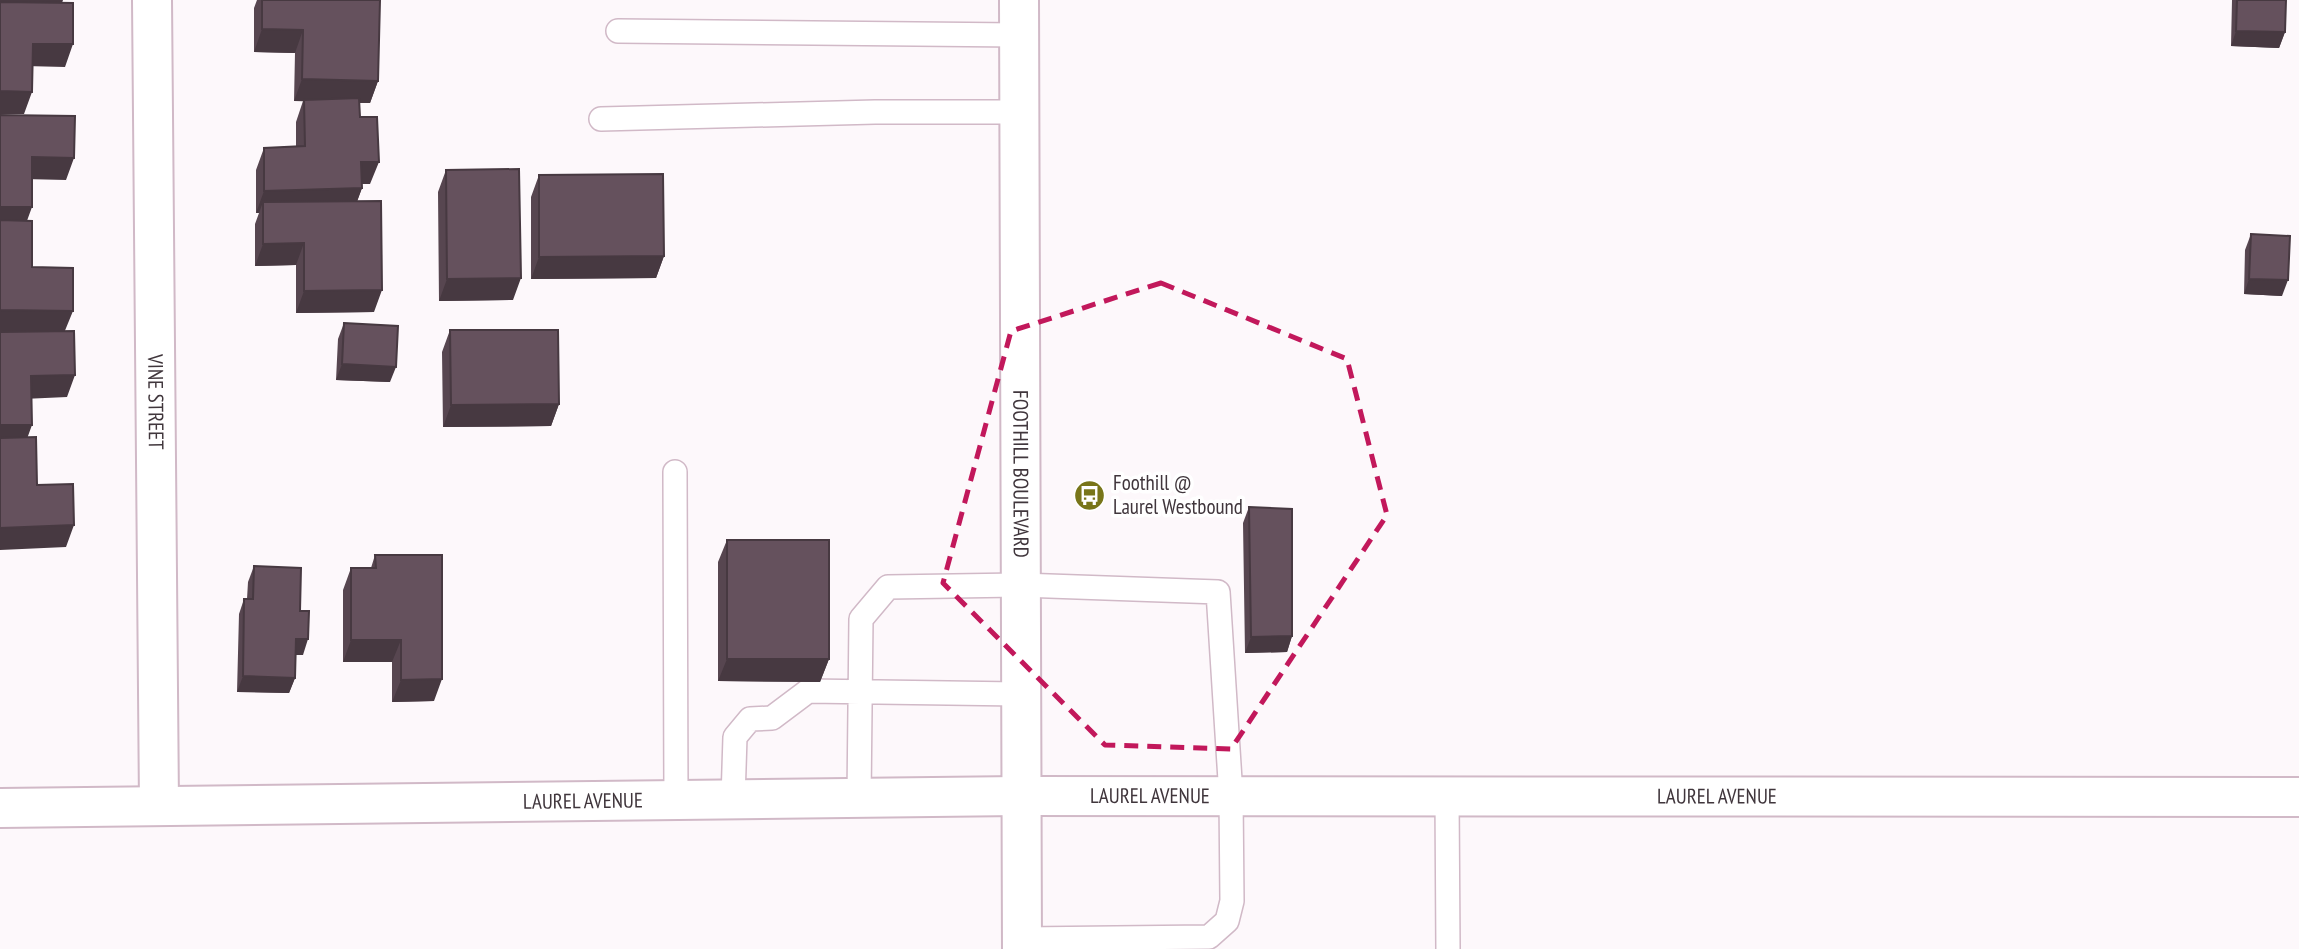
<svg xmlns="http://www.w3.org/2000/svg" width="2299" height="949" font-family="'PT Sans Narrow',sans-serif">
<rect width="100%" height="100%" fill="#fdf8fb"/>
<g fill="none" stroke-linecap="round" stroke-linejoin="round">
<defs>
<path id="lane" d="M 618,31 L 1019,35
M 601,119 L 875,112 L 1019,112
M 675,472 L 676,800
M 1447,796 L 1448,949
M 859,798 L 861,619 L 888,587 L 1021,585 L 1218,592 L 1231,796 L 1232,901 L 1227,921 L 1209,937 L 1022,939
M 733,799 L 735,737 L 750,719 L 772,718 L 808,691 L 1022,694"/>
<g id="street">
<path id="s1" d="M 152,0 L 159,805"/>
<path id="s2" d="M 0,808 L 1022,796 L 2299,797"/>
</g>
<g id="primary">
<path id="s3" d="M 1019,0 L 1022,949"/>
</g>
</defs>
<use href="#lane" stroke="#d1b9c7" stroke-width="26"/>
<use href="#street" stroke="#d1b9c7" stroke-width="42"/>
<use href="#primary" stroke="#d1b9c7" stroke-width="42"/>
<use href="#lane" stroke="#fff" stroke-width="23"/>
<use href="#street" stroke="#fff" stroke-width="38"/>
<use href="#primary" stroke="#fff" stroke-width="38"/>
</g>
<path fill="#574650" d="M 257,0 L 380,0 L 378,81 L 370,103 L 359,103 L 360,117 L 370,184 L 362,184 L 362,188 L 357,201 L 374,312 L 296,313 L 296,265 L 255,266 L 255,224 L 259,213 L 256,213 L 256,170 L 264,148 L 296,146 L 296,122 L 303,101 L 294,101 L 295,53 L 254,52 L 254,8 Z
M 2232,0 L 2286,0 L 2285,32 L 2279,48 L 2231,46 Z
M 446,170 L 513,300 L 439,301 L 438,192 Z
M 539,175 L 664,256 L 656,278 L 531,279 L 531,197 Z
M 2251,234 L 2282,296 L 2244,294 L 2245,250 Z
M 344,323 L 390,382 L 336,380 L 338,339 Z
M 450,330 L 559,404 L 551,426 L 443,427 L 442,352 Z
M 1249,507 L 1292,636 L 1287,652 L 1245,653 L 1243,523 Z
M 727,540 L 829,659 L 820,682 L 718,681 L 718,562 Z
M 375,555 L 434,701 L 392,702 L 392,662 L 343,662 L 343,590 L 351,568 L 371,568 Z
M 254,566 L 300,611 L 303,655 L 296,655 L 295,678 L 289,693 L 237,692 L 239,614 L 244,599 L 247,599 L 248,582 Z"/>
<path fill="#473941" d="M 0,0 L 63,0 L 59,12 L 0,12 Z
M 262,29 L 303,30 L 295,53 L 254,52 Z
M 2236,31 L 2285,32 L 2279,48 L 2231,46 Z
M 33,44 L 73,44 L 65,67 L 25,66 Z
M 302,79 L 378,81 L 370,103 L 294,101 Z
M 0,91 L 32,92 L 24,114 L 0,114 Z
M 32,157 L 74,158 L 66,180 L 24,179 Z
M 361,162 L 379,162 L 370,184 L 353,184 Z
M 362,188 L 354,210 L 263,202 L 259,213 L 256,213 L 264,191 Z
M 0,207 L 32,207 L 24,229 L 0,229 Z
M 304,243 L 296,265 L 255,266 L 263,244 Z
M 664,256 L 656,278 L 531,279 L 539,257 Z
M 521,278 L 513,300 L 439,301 L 447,279 Z
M 2249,279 L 2288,280 L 2282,296 L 2244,294 Z
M 382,290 L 374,312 L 296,313 L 304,291 Z
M 0,310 L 73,311 L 64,333 L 0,332 Z
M 342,364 L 396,367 L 390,382 L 336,380 Z
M 75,375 L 67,397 L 23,399 L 31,376 Z
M 559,404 L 551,426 L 443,427 L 451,405 Z
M 0,425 L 32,425 L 24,447 L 0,447 Z
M 74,525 L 66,547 L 0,550 L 0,528 Z
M 1292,636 L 1287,652 L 1245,653 L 1251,637 Z
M 296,639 L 308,639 L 303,655 L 290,655 Z
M 351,640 L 401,640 L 392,662 L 343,662 Z
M 727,659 L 829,659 L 820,682 L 718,681 Z
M 243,676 L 295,678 L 289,693 L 237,692 Z
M 442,679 L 434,701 L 392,702 L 401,680 Z"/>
<path fill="#65515d" stroke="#473941" stroke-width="2" d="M 262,0 L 380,0 L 378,81 L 302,79 L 303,30 L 262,29 Z
M 2237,0 L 2286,0 L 2285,32 L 2236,31 Z
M 0,2 L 73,3 L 73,44 L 33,44 L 32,92 L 0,91 Z
M 359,98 L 360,117 L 377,117 L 379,162 L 361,162 L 362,188 L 264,191 L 264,148 L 305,146 L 304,100 Z
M 0,115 L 75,116 L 74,158 L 32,157 L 32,207 L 0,207 Z
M 519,169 L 521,278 L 447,279 L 446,170 Z
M 663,174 L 664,256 L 539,257 L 539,175 Z
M 381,201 L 382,290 L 304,291 L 304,243 L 263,244 L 263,202 Z
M 0,220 L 32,221 L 32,267 L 73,268 L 73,311 L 0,310 Z
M 2251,234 L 2290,236 L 2288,280 L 2249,279 Z
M 344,323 L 398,326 L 396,367 L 342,364 Z
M 450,330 L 558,330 L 559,404 L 451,405 Z
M 74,331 L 75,375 L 31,376 L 32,425 L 0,425 L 0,332 Z
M 36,437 L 37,485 L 73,484 L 74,525 L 0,528 L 0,438 Z
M 1249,507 L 1292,509 L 1292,636 L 1251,637 Z
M 727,540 L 829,540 L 829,659 L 727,659 Z
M 375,555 L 442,555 L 442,679 L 401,680 L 401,640 L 351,640 L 351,568 L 376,568 Z
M 254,566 L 301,568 L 300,611 L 309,611 L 308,639 L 296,639 L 295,678 L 243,676 L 244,599 L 253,599 Z"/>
<path fill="none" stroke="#c2185b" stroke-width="5" stroke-dasharray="14 9" stroke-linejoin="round" d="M 1161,283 L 1347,359 L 1387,515 L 1231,749 L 1105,745 L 943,583 L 1011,331 Z"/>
<defs>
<symbol id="bus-disc" viewBox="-11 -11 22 22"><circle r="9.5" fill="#787519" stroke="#fff"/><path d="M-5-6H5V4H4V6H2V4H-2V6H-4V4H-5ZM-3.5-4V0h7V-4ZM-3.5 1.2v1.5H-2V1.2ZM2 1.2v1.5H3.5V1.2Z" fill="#fff"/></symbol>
</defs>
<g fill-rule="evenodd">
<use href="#bus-disc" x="1072" y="478" width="35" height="35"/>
</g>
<g text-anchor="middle" stroke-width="7" stroke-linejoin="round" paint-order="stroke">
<g font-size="21" fill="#40363c" stroke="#fff">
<text dy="7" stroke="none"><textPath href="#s1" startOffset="402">VINE STREET</textPath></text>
<text dy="7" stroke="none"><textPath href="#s3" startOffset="474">FOOTHILL BOULEVARD</textPath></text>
<text dy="7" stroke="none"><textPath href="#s2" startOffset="1150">LAUREL AVENUE</textPath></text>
<text dy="7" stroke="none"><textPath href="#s2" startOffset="1717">LAUREL AVENUE</textPath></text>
<text dy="7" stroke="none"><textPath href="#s2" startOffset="583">LAUREL AVENUE</textPath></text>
</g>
<g font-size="21" fill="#40363c" stroke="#fff" text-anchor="start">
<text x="1113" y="490">Foothill @<tspan x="1113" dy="24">Laurel Westbound</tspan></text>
</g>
</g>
</svg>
